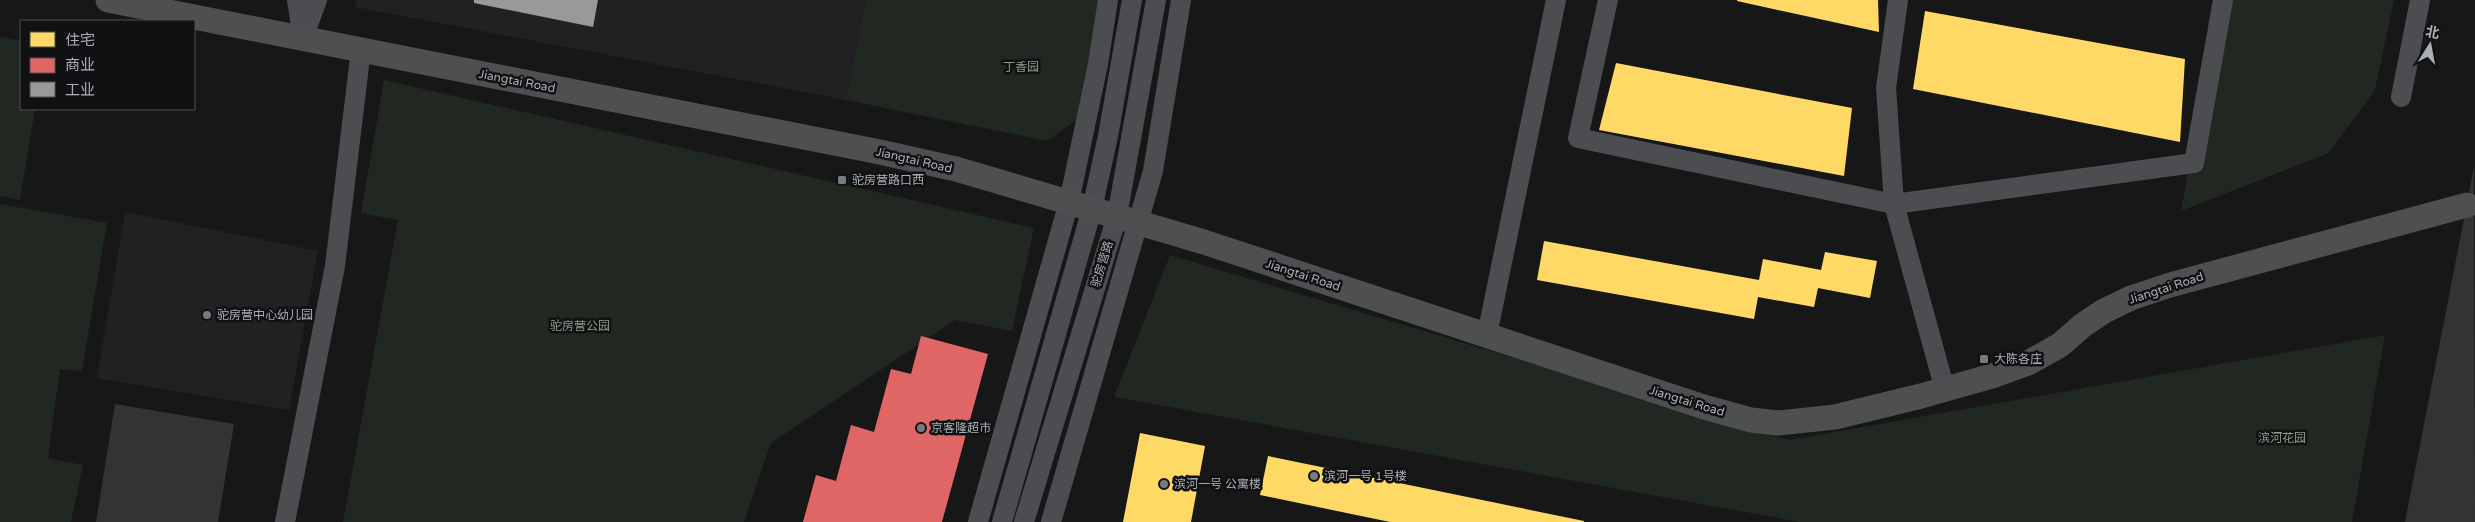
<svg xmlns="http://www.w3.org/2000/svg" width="2475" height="522" font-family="'Varela Round','Noto Sans SC',sans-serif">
<rect width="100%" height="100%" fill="#171717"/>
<path fill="#212123" d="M 356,0 L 866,0 L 846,100 L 355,7 Z
M 125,212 L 318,251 L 289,410 L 97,378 Z"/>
<path fill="#212721" d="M 866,0 L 1100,0 L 1082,116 L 1047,141 L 846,100 Z
M 2220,0 L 2394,0 L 2375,90 L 2329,153 L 2181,211 Z
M 0,37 L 21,41 L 21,109 L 35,109 L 20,200 L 0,196 Z
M 384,80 L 1034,228 L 1012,331 L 955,320 L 771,443 L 744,522 L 343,522 L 398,220 L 361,213 Z
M 0,204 L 107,223 L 82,371 L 60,369 L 48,458 L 83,465 L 71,522 L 0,522 Z
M 1170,255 L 1789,440 L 2385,335 L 2352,522 L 1800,522 L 1114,397 Z"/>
<path fill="#ffd966" d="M 1737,0 L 1878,0 L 1879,32 L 1737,1 Z
M 1925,11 L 2185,59 L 2180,142 L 1913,89 Z
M 1616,63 L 1852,108 L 1844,176 L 1599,130 Z
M 1544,241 L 1759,280 L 1763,259 L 1821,270 L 1825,252 L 1877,261 L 1870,298 L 1818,288 L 1814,307 L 1758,297 L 1754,319 L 1537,280 Z
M 1140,433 L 1205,446 L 1191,522 L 1123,522 Z
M 1268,456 L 1584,521 L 1584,522 L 1390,522 L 1260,495 Z"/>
<path fill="#e06666" d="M 921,336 L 988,354 L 942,522 L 803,522 L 816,475 L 836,481 L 851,425 L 874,432 L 891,369 L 911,374 Z"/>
<path fill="#999" d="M 474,0 L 598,0 L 593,27 L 474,3 Z"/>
<path fill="#333334" d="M 2474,167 L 2475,522 L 2405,522 Z
M 115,404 L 234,424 L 218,522 L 96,522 Z"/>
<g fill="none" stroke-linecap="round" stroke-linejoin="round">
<path stroke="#4c4d50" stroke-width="20" d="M 297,0 L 303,38
M 1608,0 L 1578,138 L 1894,204 L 2194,163 L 2223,0
M 1898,0 L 1886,88 L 1894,204 L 1945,390
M 303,38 L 317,0
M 2401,97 L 2420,0
M 1487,335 L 1556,0
M 285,522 L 335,266 L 361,49
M 978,522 L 1069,202 L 1098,64 L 1108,0
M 1002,522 L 1092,209 L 1108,136 L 1132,0
M 1024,522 L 1117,216 L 1156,0
M 1051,522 L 1153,171 L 1181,0"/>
<path stroke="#4e4f51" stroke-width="25" d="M 108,0 L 875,151 L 956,169 L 1204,242 L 1704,407 L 1751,420 L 1778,423 L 1835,417 L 1921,396 L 1992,376 L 2028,363 L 2060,345 L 2083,325 L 2104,311 L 2131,298 L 2170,285 L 2467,205"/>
</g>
<g fill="#777a7f" stroke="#111113" stroke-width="2">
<rect x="837" y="175" width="10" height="10" rx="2.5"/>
<circle cx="207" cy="315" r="5"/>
<rect x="1979" y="354" width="10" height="10" rx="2.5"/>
<circle cx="921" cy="428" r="5"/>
<circle cx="1314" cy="476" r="5"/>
<circle cx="1164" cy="484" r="5"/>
</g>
<g text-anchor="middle" stroke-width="5" stroke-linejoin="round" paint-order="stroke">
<g font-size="12" fill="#84a082" stroke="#111113">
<text x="1021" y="71">丁香园</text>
<text x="580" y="330">驼房营公园</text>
<text x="2282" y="442">滨河花园</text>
</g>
<g font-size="12" fill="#aaafb7" stroke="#111113">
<text transform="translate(517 81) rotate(11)" y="4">Jiangtai Road</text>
<text transform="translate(914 160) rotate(13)" y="4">Jiangtai Road</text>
<text transform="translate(1102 264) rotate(-73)" y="4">驼房营路</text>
<text transform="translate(1303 275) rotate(18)" y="4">Jiangtai Road</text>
<text transform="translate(2166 288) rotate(-18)" y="4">Jiangtai Road</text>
<text transform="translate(1687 401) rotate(17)" y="4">Jiangtai Road</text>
</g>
<g font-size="12" fill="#aaafb7" stroke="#111113" text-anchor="start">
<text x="852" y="184">驼房营路口西</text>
<text x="217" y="319">驼房营中心幼儿园</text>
<text x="1994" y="363">大陈各庄</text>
<text x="931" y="432">京客隆超市</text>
<text x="1324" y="480">滨河一号 1号楼</text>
<text x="1174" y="488">滨河一号 公寓楼</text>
</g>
</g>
<rect x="20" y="20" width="175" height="90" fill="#111113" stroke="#4e5055"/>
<rect x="30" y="32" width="25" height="15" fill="#ffd966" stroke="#4e5055"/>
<text x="65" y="45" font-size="15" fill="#aaafb7">住宅</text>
<rect x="30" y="58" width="25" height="15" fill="#e06666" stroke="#4e5055"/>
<text x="65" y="70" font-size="15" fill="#aaafb7">商业</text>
<rect x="30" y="82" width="25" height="15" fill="#999999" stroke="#4e5055"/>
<text x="65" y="95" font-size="15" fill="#aaafb7">工业</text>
<g transform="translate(2430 45) rotate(11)" stroke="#111113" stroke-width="4" paint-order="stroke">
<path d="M0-4L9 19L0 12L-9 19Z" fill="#aaafb7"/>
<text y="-8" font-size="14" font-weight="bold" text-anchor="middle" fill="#aaafb7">北</text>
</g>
</svg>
